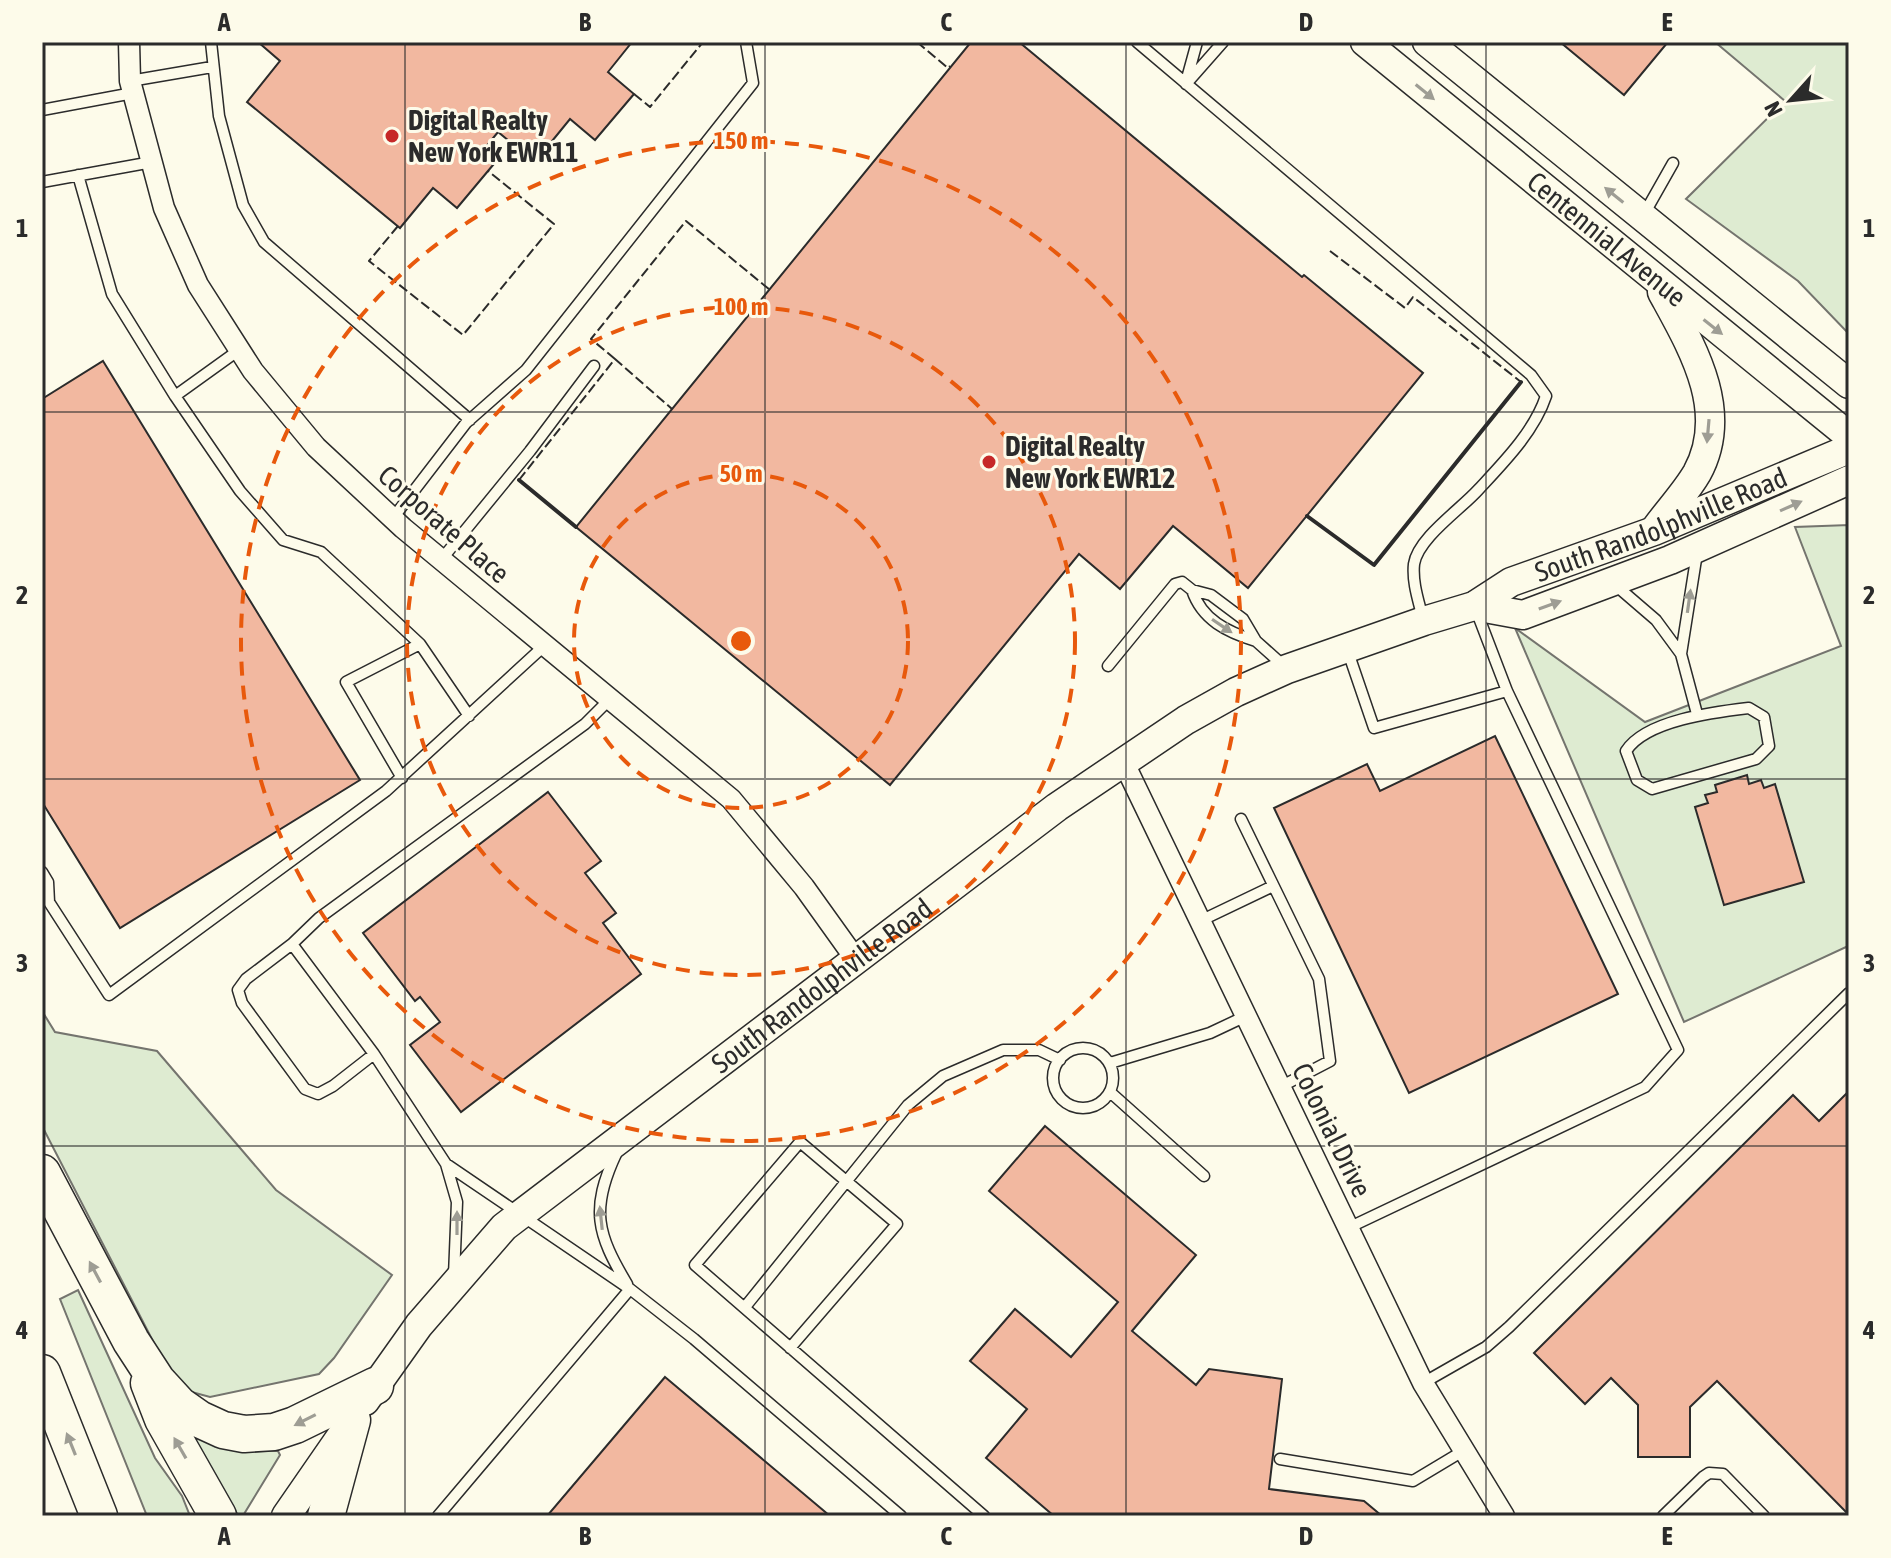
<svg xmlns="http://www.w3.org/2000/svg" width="1891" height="1558" font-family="'Asap Condensed',sans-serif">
<rect width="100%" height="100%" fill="#fdfbea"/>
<path fill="#deebd1" stroke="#74746e" stroke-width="2" d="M 1715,42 L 1849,42 L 1849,334 L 1798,281 L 1686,199 L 1785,101 Z
M 1849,525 L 1849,950 L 1846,947 L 1684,1022 L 1515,628 L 1645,722 L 1841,646 L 1795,527 Z
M 42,1011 L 55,1032 L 157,1051 L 276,1190 L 392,1275 L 334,1358 L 319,1374 L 210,1397 L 188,1391 L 171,1376 L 42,1126 Z
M 78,1290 L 155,1458 L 182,1496 L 190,1516 L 147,1516 L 60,1299 Z
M 179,1423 L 249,1450 L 278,1451 L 280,1455 L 244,1514 L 238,1515 Z"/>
<path fill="#f2b8a0" stroke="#2b2b2b" stroke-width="2" d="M 258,42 L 632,42 L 608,72 L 634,94 L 595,140 L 570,119 L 535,162 L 498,132 L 480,154 L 493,165 L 457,208 L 433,188 L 400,228 L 247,102 L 280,61 Z
M 971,42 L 1019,42 L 1302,277 L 1304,275 L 1423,373 L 1248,588 L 1173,526 L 1120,589 L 1079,554 L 890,785 L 576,527 Z
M 1560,42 L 1668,42 L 1624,95 Z
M 103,361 L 360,780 L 120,928 L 42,802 L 42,399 Z
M 1495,736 L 1618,994 L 1409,1093 L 1274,808 L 1367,764 L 1380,791 Z
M 1747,775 L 1749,784 L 1761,780 L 1764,788 L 1775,784 L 1804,882 L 1724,905 L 1695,807 L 1708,803 L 1705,795 L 1717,792 L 1715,785 Z
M 548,792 L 601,861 L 585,873 L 616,913 L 603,923 L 641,974 L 461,1112 L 410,1045 L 440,1022 L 420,997 L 415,1001 L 363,933 Z
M 1849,1091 L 1849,1515 L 1717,1381 L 1690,1407 L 1690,1457 L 1638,1457 L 1638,1405 L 1611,1378 L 1585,1404 L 1534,1353 L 1793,1095 L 1819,1121 Z
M 1045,1126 L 1196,1255 L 1132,1331 L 1196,1385 L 1209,1369 L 1282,1379 L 1269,1489 L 1364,1501 L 1382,1516 L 1054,1516 L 986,1458 L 1027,1409 L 970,1361 L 1015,1309 L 1071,1357 L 1118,1302 L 989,1191 Z
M 665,1377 L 830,1516 L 547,1516 Z"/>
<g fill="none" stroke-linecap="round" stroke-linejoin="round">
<defs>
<path id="lane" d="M 211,42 L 219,116 L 243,205 L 264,242 L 470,420
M 1137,42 L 1531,375 L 1546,396 C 1534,432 1503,463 1478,490 C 1461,509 1418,538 1414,564 C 1412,583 1419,602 1423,619
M 130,81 L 212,67
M 1186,82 L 1197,42
M 1186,84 L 1223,42
M 42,110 L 133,93
M 78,175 L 112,294 L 175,396 L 240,491 L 283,540 L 321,552 L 420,644 L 469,716
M 42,182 L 152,162
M 1643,216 L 1673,163
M 175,396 L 239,350
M 393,518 L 466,423 L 526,370 L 753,83 L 746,42
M 441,560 L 530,451 L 594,366
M 1613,583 L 1656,620 L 1681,654 L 1697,714
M 1256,641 C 1227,632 1202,620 1192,590 L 1211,595 L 1243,619 L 1256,641 L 1285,667
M 1347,649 L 1374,728 L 1507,691
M 1681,654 L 1697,553
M 1108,666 L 1175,584 L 1182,582 L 1192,590
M 1749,708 L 1764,717 L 1769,746 L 1756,759 L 1652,789 L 1637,780 L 1626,751 C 1646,720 1715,712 1749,708 Z
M 402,778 L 346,682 L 420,644
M 1241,819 L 1319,979 L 1330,1061 L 1280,1087
M 42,872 L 48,882 L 49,902 L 109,995 L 386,791 L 544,646
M 1200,921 L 1273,886
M 292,944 L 246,979 L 238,990 L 242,1003 L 305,1089 L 318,1094 L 333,1086 L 374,1054
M1053 1078a30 30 0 1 1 60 0a30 30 0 1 1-60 0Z
M 1110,1063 L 1210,1033 L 1246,1016
M 1110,1092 L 1204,1176
M 616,1154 C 590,1209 597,1234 627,1284
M 446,1164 L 630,1289 L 694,1339 L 901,1516
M 1348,1228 L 1645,1087 L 1678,1050 L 1507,691 L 1476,610
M 454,1276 L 457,1202 L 446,1164 L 374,1054 L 292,944 L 319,918 L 585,724 L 611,698
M 745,1307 L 908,1105 L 943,1076 L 1003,1050 L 1039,1050 L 1060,1060
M 790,1348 L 897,1224 L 800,1142 L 695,1265 L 984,1516
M 1423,1383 L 1486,1347 L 1509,1327 L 1849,993
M 1280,1459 L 1413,1481 L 1463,1451
M 438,1516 L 630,1289
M 1663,1516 L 1703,1477 L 1709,1473 L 1723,1474 L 1764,1516"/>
<path id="street" d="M 129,42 L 130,81 L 164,208 L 198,285 L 253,371 L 316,447 L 403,528 L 731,799 L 804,887 L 857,961
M 1123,761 L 1423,1383 L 1504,1516"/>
<g id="secondary">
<path id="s1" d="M 1365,42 L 1849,436"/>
<path d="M 1427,42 L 1849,384"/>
<path d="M 1656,528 C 1669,510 1686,492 1697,473 C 1731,411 1692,347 1662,292"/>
<path d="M 1474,606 L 1523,615 L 1670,560 L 1849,480"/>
<path id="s2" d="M 365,1401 L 419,1325 L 504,1227 L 1057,807 L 1186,720 L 1236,692 L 1287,669 L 1424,621 L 1474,606 L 1511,582 L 1654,531 L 1849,449"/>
<path d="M 286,1516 L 342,1435"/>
</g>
<path id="highway" d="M 42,1173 L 131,1341 L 157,1381 L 179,1405 L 199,1419 L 223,1430 L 244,1434 L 274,1432 L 295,1425 L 375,1386
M 42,1373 L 99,1516
M 149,1383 L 163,1419 L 218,1516
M 326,1516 L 352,1420"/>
</defs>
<use href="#lane" stroke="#2b2b2b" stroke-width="13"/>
<use href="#street" stroke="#2b2b2b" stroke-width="23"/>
<use href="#secondary" stroke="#2b2b2b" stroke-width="31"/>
<use href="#highway" stroke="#2b2b2b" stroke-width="39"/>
<use href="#lane" stroke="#fdfbea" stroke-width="10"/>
<use href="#street" stroke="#fdfbea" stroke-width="20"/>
<use href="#secondary" stroke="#fdfbea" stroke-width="28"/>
<use href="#highway" stroke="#fdfbea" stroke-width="36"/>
<path stroke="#2b2b2b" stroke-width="2" stroke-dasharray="10 4" stroke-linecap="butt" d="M 917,42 L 948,68 L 950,66
M 634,94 L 650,107 L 703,42
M 398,226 L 369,261 L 463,335 L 554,224 L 488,171
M 1330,251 L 1405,308 L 1413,297 L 1521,382
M 615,359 L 591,339 L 686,221 L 770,290
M 519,480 L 615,359 L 672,409"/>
<path stroke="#2b2b2b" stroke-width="4" d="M 519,480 L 576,527
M 1307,516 L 1374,565 L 1521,382"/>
</g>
<defs><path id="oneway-solid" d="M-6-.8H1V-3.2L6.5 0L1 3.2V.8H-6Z" transform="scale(2)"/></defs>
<g fill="#9e9d94">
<use href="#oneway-solid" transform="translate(1425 92) rotate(39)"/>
<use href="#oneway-solid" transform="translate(1614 195) rotate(-141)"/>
<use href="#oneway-solid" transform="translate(1713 327) rotate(38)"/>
<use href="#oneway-solid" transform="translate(1708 431) rotate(95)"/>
<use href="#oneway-solid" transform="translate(1791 506) rotate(-24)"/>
<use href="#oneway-solid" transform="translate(1689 601) rotate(-82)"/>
<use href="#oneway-solid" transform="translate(1550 605) rotate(-20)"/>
<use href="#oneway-solid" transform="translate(1222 626) rotate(34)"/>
<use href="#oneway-solid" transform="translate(601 1218) rotate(-96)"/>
<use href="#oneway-solid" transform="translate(457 1223) rotate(-90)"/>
<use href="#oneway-solid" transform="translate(95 1272) rotate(-118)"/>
<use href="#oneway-solid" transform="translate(305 1420) rotate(153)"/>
<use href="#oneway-solid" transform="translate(71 1444) rotate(-112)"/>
<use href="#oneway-solid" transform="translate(180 1448) rotate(-120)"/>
</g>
<path fill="none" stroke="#2b2b2b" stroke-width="2" stroke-opacity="0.55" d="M 405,42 L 405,1516M 765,42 L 765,1516M 1126,42 L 1126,1516M 1486,42 L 1486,1516M 42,412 L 1849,412M 42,779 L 1849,779M 42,1146 L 1849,1146"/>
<g fill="none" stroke="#e8590c" stroke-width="4" stroke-dasharray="14 10">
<circle cx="741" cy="641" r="167"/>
<circle cx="741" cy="641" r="334"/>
<circle cx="741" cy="641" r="500"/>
</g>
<g fill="#c62828" stroke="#fdfbea" stroke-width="3">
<circle cx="392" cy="136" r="8"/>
<circle cx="989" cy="462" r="8"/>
</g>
<g text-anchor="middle" stroke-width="6" stroke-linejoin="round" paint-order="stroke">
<g font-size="28" font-weight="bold" fill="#2b2b2b" stroke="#fdfbea" text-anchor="start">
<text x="408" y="130">Digital Realty<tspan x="408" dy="32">New York EWR11</tspan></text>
<text x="1005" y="456">Digital Realty<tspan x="1005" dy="32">New York EWR12</tspan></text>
</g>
<g font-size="28" fill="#2b2b2b" stroke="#fdfbea">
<text dy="10" stroke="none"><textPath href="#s1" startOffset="312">Centennial Avenue</textPath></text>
<text transform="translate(444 524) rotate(41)" y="10">Corporate Place</text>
<text dy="10" stroke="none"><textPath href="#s2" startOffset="1588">South Randolphville Road</textPath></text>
<text dy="10" stroke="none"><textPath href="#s2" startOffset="622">South Randolphville Road</textPath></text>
<text transform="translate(1332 1130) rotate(64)" y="10">Colonial Drive</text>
</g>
</g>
<circle cx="741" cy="641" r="12" fill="#e8590c" stroke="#fdfbea" stroke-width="4"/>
<g font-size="24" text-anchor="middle" font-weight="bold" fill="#e8590c" stroke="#fdfbea" stroke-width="6" stroke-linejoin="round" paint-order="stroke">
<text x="741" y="149">150 m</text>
<text x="741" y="315">100 m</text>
<text x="741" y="482">50 m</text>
</g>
<rect width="1891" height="1558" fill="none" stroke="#fdfbea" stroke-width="88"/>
<g transform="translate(1791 100) rotate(243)" stroke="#fdfbea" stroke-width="6" paint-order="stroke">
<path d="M0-6L14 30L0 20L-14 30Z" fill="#2b2b2b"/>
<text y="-12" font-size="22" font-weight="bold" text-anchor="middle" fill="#2b2b2b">N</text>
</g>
<rect x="44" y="44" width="1803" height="1470" fill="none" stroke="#2b2b2b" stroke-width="3"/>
<g font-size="26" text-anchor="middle" font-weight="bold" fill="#2b2b2b">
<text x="224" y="31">A</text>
<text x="585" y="31">B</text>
<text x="946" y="31">C</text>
<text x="1306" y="31">D</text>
<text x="1667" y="31">E</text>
<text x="22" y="237">1</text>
<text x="1869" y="237">1</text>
<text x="22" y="604">2</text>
<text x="1869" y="604">2</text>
<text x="22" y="972">3</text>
<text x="1869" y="972">3</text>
<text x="22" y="1339">4</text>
<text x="1869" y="1339">4</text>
<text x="224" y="1545">A</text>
<text x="585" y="1545">B</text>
<text x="946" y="1545">C</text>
<text x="1306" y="1545">D</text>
<text x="1667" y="1545">E</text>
</g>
</svg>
